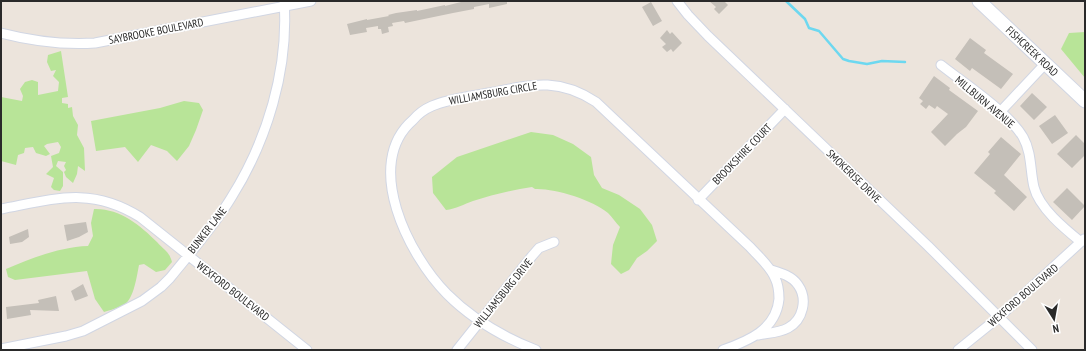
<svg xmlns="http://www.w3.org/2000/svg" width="1086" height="351" font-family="'PT Sans Narrow',sans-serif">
<rect width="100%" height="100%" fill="#ece4dc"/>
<path fill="#b8e498" d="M 1085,32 L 1085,78 L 1061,49 L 1069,33 Z
M 61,51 L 68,97 L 62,98 L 62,103 L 68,104 L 68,108 L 72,107 L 73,116 L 78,125 L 77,135 L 84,148 L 85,171 L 78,166 L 77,174 L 73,183 L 66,177 L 64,172 L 66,170 L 64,166 L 66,162 L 58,161 L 56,166 L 63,172 L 63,186 L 60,191 L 54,190 L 51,187 L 54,178 L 46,174 L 53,167 L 51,156 L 59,153 L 61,147 L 58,142 L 47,144 L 44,146 L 50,154 L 46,156 L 36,153 L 33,147 L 25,148 L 24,153 L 18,155 L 16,165 L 1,161 L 1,97 L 22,101 L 23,96 L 20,89 L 25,82 L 32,80 L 38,82 L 38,95 L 58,91 L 59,82 L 53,76 L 56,70 L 51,71 L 47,62 L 48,55 Z
M 184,101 L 199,103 L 203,110 L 196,130 L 189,146 L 177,161 L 167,151 L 151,145 L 138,162 L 125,147 L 96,151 L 91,121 L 160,108 Z
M 531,132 L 553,135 L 573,144 L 591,157 L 594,175 L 602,188 L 619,195 L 640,209 L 652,225 L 657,241 L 647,251 L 637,258 L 629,270 L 621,274 L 611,264 L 613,245 L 620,227 C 616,223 612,217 608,213 C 593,200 554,188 535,189 L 532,187 C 512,190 492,195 473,201 C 464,204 456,209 446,210 L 433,193 L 432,177 L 457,157 Z
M 94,209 C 119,208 140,225 157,242 C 164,250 169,251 172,262 L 165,270 L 156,272 L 144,264 L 139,265 C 137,275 134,298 125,304 C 119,308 110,310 104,312 L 95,299 L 87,271 L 15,280 L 8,277 L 6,269 C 32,258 60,247 88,246 L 93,236 L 91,223 Z"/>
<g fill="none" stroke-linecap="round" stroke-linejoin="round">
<path stroke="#6dd8f0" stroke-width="2.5" d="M 786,1 L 805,19 L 809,28 L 819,31 L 843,59 L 849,61 L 867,64 L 882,61 L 905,62"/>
</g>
<path fill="#c4bfb8" d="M 465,1 L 507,1 L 507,4 L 489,8 L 489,4 L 474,7 L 474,9 L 453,13 L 405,23 L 404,21 L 392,23 L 393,26 L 388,27 L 389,32 L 382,34 L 381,29 L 378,29 L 378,26 L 366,28 L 367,32 L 350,35 L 347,24 L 367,19 L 367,20 L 389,16 L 388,15 L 396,13 L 417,10 L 417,11 L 445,5 L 445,6 Z
M 709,1 L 724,1 L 728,5 L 719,14 L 714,9 L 716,7 Z
M 651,2 L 662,21 L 653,26 L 642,7 Z
M 667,30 L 670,34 L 672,32 L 682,43 L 673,52 L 671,49 L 667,52 L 662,47 L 666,44 L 660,38 Z
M 970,38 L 986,50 L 984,53 L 1013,74 L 1001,89 L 972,68 L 970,71 L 955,59 Z
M 934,76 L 950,88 L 949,90 L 978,111 L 966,127 L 957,134 L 945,146 L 931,132 L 948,114 L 937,106 L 935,109 L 929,105 L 926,109 L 920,104 L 923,101 L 919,98 Z
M 1032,93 L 1047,107 L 1034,120 L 1020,106 Z
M 1055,115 L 1068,133 L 1052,144 L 1039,126 Z
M 1076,135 L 1085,144 L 1085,155 L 1072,168 L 1057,154 Z
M 1001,137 L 1021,154 L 1004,175 L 1027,197 L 1014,211 L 994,193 L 996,191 L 974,173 L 990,154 L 988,152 Z
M 1067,188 L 1085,206 L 1072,220 L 1053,202 Z
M 86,222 L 88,232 L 79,237 L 67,241 L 64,225 Z
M 28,229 L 29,237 L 22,242 L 10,244 L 9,237 Z
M 83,284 L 88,296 L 75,301 L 71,291 Z
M 56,296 L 59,311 L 30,310 L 31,315 L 7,319 L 6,307 L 39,303 L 38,300 Z"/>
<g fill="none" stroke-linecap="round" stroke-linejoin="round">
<defs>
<path id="street" d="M 677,1 L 688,15 L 708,36 L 928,246 L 1032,350
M 1,33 C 32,41 63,45 95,43 L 311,1
M 941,65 C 965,84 1008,112 1023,137 C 1032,153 1030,171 1034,187 C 1039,208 1065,229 1081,242
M 1000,112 L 1046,63
M 698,200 L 785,109
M 1,209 C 54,199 91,186 140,217 L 307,350
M 758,335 C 768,333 779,333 788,328 C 803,320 808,299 798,285 C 792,276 781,273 771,270
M 1,349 L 66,336 L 83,331 L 142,301 L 161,287 L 170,278 C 191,252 214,226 231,198 C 267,141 289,69 284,1
M 457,350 L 532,256 L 539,248 L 554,242
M 536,350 C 503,337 472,319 447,294 C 409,256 362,164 413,120 C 418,114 425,109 432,106 C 450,98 475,96 494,92 C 534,84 559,78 596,102 L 750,247 C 759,257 770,266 775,278 C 778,284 779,292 779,299 C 776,330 748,341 723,350
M 958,350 L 999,317 L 1084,239"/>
<g id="secondary">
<path id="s1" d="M 979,1 L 1085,101"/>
</g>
</defs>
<use href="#street" stroke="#d1d6e3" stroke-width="11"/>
<use href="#secondary" stroke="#d1d6e3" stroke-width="15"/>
<use href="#street" stroke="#fff" stroke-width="9"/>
<use href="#secondary" stroke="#fff" stroke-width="13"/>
</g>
<g text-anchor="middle" stroke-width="3.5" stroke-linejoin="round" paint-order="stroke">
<g font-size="11" fill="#2a2a2a" stroke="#fff">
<text transform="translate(156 31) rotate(-11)" y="4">SAYBROOKE BOULEVARD</text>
<text dy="4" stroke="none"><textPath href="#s1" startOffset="73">FISHCREEK ROAD</textPath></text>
<text transform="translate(493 93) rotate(-10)" y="4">WILLIAMSBURG CIRCLE</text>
<text transform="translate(985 102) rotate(40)" y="4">MILLBURN AVENUE</text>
<text transform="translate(742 154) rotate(-46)" y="4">BROOKSHIRE COURT</text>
<text transform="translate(854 176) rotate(44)" y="4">SMOKERISE DRIVE</text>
<text transform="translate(207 230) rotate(-52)" y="4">BUNKER LANE</text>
<text transform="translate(233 291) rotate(38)" y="4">WEXFORD BOULEVARD</text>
<text transform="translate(503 293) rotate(-51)" y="4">WILLIAMSBURG DRIVE</text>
<text transform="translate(1023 295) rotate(-41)" y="4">WEXFORD BOULEVARD</text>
</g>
</g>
<rect width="1086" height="351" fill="none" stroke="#2a2a2a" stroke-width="4"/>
<g transform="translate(1054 319) rotate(169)" stroke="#ffffff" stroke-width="3" paint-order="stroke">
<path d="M0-3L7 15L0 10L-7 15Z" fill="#2a2a2a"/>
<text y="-6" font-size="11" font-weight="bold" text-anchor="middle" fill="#2a2a2a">N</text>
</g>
</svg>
